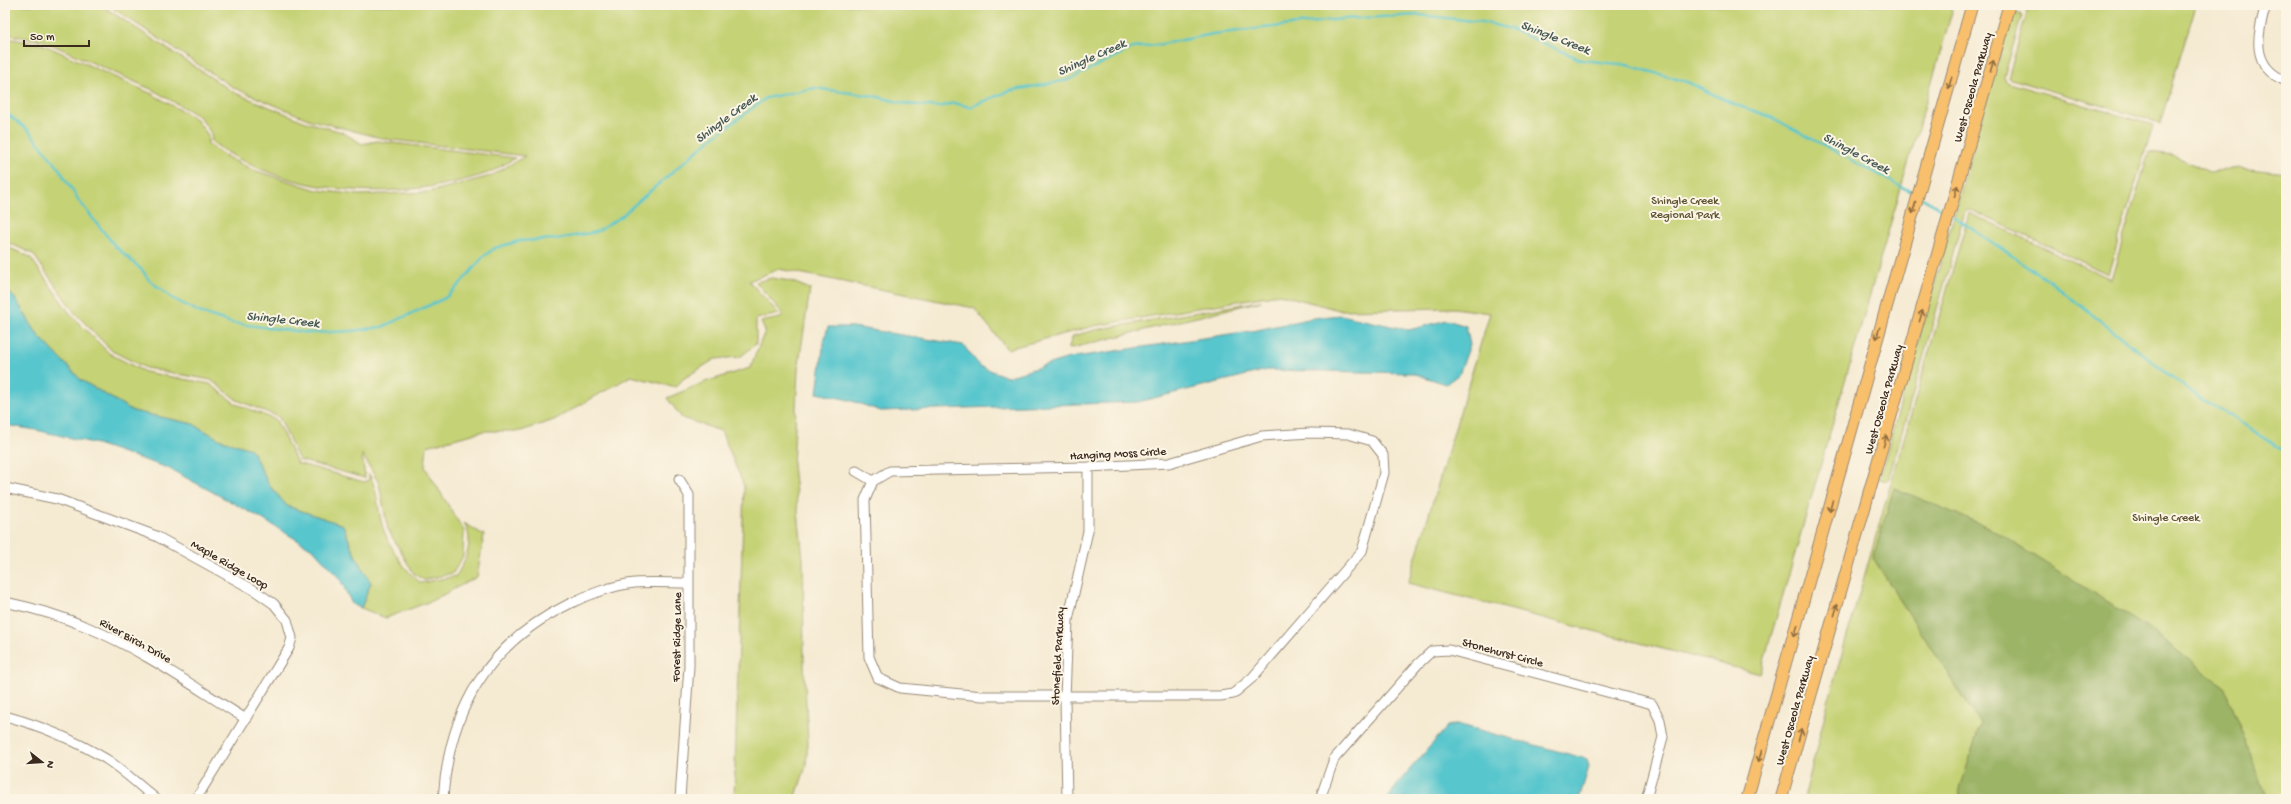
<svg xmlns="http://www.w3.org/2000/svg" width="2291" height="804" font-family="'Gochi Hand',sans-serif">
<rect width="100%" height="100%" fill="#fcf5e5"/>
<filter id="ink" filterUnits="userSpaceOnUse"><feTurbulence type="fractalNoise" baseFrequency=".025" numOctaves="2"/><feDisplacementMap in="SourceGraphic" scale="8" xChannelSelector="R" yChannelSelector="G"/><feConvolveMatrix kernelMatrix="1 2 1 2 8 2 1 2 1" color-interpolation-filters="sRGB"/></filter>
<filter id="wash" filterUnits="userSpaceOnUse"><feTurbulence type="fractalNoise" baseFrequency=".012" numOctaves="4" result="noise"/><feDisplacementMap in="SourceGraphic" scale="16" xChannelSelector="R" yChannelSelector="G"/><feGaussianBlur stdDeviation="0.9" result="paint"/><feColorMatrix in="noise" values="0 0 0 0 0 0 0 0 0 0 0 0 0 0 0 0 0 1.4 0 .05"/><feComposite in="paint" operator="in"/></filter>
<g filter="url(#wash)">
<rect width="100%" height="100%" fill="#f5ead2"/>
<path fill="#c5d274" stroke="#807e49" d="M 5,5 L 101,5 L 233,92 L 306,122 L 342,132 L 362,144 L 377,141 L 515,158 C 506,163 497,169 488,173 C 401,202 288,198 212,142 L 211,133 L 200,117 L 153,90 L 44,41 L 5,34 Z
M 108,5 L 1954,5 L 1760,674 L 1408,583 L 1490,313 L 1454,308 L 1339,310 L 1279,294 L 1094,326 L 1007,349 L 974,308 L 779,269 L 749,281 L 779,314 L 756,319 L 756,344 L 740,357 L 715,359 L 683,379 L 676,387 L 631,376 L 554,420 L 521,431 L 484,431 L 427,446 L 425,467 L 464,531 L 463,556 L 453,573 L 424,580 L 414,574 L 388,530 L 379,483 L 362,454 L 365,478 L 299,460 L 279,417 L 237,400 L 211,380 L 146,368 L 112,351 L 75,313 L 33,254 L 5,241 L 5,38 L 42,44 L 152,94 L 196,119 L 208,135 L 208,144 L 223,155 L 253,170 L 317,190 L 359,195 L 429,192 L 491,176 L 525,156 L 385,139 L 308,119 L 234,88 Z
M 2029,5 L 2196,5 L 2160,123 L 2008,78 Z
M 2012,12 L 2022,15 L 2004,77 L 2006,82 L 2153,125 L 2108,274 L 1971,210 L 1965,211 L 1888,481 L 1879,479 Z
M 2149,152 L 2173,155 L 2209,172 L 2240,168 L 2286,173 L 2286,799 L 2255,799 L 2029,560 L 1958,799 L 1804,799 L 1828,702 L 1969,213 L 2111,279 Z
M 5,246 L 30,257 L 71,315 L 110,354 L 145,372 L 210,384 L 236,404 L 276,420 L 297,463 L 364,482 L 369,480 L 369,474 C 379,492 377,512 384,531 C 391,549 405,571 421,583 L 456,576 C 466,560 475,541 464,523 L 484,535 L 477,577 L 431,601 L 386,618 L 361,608 L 371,583 L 354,553 L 343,525 L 287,506 L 269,485 L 251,449 L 219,439 L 193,424 L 133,411 L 81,380 L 38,335 L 14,297 L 5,288 Z
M 771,278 L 790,281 L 810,289 L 798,370 L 793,465 L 803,559 L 804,665 L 808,742 L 806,766 L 795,799 L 734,799 L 744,486 L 721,431 L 682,418 L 667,398 L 705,382 L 750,368 L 765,331 L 761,322 L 780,318 L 783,314 L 756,282 Z
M 1261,301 L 1068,349 L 1073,336 L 1095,330 Z"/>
<path fill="#9cb466" stroke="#6c6f42" d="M 1894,488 L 1986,526 L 2144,625 L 2224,687 L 2268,799 L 1957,799 L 1980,724 L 1873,558 Z"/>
<path fill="#58c6cd" stroke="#4a7876" d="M 5,288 L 14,297 L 38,335 L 81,380 L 133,411 L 193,424 L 219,439 L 251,449 L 269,485 L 287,506 L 343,525 L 354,553 L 371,583 L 361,608 L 352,604 L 340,579 L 314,550 L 259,517 L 168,468 L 97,444 L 36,430 L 5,425 Z
M 1341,315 L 1409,330 L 1447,320 L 1466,326 L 1470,345 L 1459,374 L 1446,384 L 1412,373 L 1267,370 L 1138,402 L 881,411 L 849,400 L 817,393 L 824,341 L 828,327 L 853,327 L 963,345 L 980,366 L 1007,377 L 1069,358 L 1257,330 L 1313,318 Z
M 1457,724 L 1587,759 L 1589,767 L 1579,799 L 1388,799 L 1397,784 L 1448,726 Z"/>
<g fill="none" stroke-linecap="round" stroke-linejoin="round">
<path stroke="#58c6cd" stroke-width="2.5" d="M 5,112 L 29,131 L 58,167 L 79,201 L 115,246 L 142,270 L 149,280 L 172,298 L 199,312 L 232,323 L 310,333 L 352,331 L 382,327 L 445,298 L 459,285 L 484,256 L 495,248 L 519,241 L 557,239 L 596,232 L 619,218 L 712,138 L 766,98 L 814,88 L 874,96 L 907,104 L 939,107 L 954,103 L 970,107 L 1009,91 L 1068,80 L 1133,48 L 1162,44 L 1213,34 L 1342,19 L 1420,15 L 1482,22 L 1511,29 L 1582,60 L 1627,65 L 1687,82 L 1736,105 L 1769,116 L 1915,194
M 1922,198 L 1947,212
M 1953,216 L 2048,280 L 2201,400 L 2223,411 L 2286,452"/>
</g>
</g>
<g filter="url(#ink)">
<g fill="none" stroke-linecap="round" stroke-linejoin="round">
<defs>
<path id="minor" d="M 2266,5 C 2257,34 2250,67 2286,81
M 1311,433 L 1348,434 L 1372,441 L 1383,455 L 1384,473 L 1362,551 L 1252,678 L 1233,694 L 1220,696 L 982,696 L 900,688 L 878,678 L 869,657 L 865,500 L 873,481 L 890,471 L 1088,467 L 1169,463 L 1262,436 Z
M 856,471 L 873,481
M 679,479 L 689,495 L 689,666 L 680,799
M 5,488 L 57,499 L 156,536 L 254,590 L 274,604 L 287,620 L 292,638 L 289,648 L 196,799
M 5,602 C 33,608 61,616 87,627 C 143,650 194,687 246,719
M 5,716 C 39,725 76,741 106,759 C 124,771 140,786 156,799
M 443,799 C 449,710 487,644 569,604 C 587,595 614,585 635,583 C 653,582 671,583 689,583
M 1067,799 L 1065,698 L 1068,620 L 1088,531 L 1088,467
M 1320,799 L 1334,759 L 1418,664 L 1432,651 L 1449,650 L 1652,704 L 1660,720 L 1663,737 L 1646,799"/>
<path id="major" d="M 1747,799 L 1972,5
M 1781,799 L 2009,5"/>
</defs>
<use href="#minor" stroke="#988a78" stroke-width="11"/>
<use href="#major" stroke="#988a78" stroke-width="13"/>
<use href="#minor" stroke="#fff" stroke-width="9"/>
<use href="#major" stroke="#f8bf6c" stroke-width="11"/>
</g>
<defs><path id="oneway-shaft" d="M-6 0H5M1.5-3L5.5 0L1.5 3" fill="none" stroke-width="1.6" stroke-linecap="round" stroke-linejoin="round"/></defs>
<g stroke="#906d41">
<use href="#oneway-shaft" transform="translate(1992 66) rotate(-74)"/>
<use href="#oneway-shaft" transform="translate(1950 83) rotate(106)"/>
<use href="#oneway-shaft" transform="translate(1956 191) rotate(-74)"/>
<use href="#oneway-shaft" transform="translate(1914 208) rotate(106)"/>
<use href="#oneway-shaft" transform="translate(1921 316) rotate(-74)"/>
<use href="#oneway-shaft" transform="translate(1878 333) rotate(106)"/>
<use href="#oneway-shaft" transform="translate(1885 441) rotate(-74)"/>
<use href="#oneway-shaft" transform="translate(1831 506) rotate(104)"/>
<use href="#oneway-shaft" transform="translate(1836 610) rotate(-74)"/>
<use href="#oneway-shaft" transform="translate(1796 631) rotate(106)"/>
<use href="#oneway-shaft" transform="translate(1800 735) rotate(-74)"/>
<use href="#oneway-shaft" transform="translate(1760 756) rotate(106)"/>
</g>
</g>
<g text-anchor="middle" stroke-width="4" stroke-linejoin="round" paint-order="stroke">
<g font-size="12" fill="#3b2a1e" stroke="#fcf5e5">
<text transform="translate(1972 87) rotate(-74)" y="4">West Osceola Parkway</text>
<text transform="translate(1883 399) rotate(-74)" y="4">West Osceola Parkway</text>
<text transform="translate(1118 453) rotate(-3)" y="4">Hanging Moss Circle</text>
<text transform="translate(230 564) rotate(30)" y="4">Maple Ridge Loop</text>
<text transform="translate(676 637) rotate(-89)" y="4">Forest Ridge Lane</text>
<text transform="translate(136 640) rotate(29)" y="4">River Birch Drive</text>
<text transform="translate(1503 652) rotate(15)" y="4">Stonehurst Circle</text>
<text transform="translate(1057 656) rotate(-87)" y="4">Stonefield Parkway</text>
<text transform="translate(1794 710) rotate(-74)" y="4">West Osceola Parkway</text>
</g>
<g font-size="12" fill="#5e5434" stroke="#fcf5e5">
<text x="1685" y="204">Shingle Creek<tspan x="1685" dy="14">Regional Park</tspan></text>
<text x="2166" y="521">Shingle Creek</text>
</g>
<g font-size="13" font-style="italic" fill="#445953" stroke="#fcf5e5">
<text transform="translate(1556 36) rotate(21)" y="5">Shingle Creek</text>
<text transform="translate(1091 56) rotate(-24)" y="5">Shingle Creek</text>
<text transform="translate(725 117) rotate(-37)" y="5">Shingle Creek</text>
<text transform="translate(1857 152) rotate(28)" y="5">Shingle Creek</text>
<text transform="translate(283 318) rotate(6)" y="5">Shingle Creek</text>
</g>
</g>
<rect width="2291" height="804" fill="none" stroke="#fcf5e5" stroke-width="20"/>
<g transform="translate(42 762) rotate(107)" stroke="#fcf5e5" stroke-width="3" paint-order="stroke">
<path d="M0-3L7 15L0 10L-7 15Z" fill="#3b2a1e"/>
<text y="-6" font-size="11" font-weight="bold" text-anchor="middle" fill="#3b2a1e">N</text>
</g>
<path d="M24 40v6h65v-6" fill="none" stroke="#3b2a1e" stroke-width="2"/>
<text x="30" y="40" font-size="12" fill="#3b2a1e" stroke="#fcf5e5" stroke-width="3" paint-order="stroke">50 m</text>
</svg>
